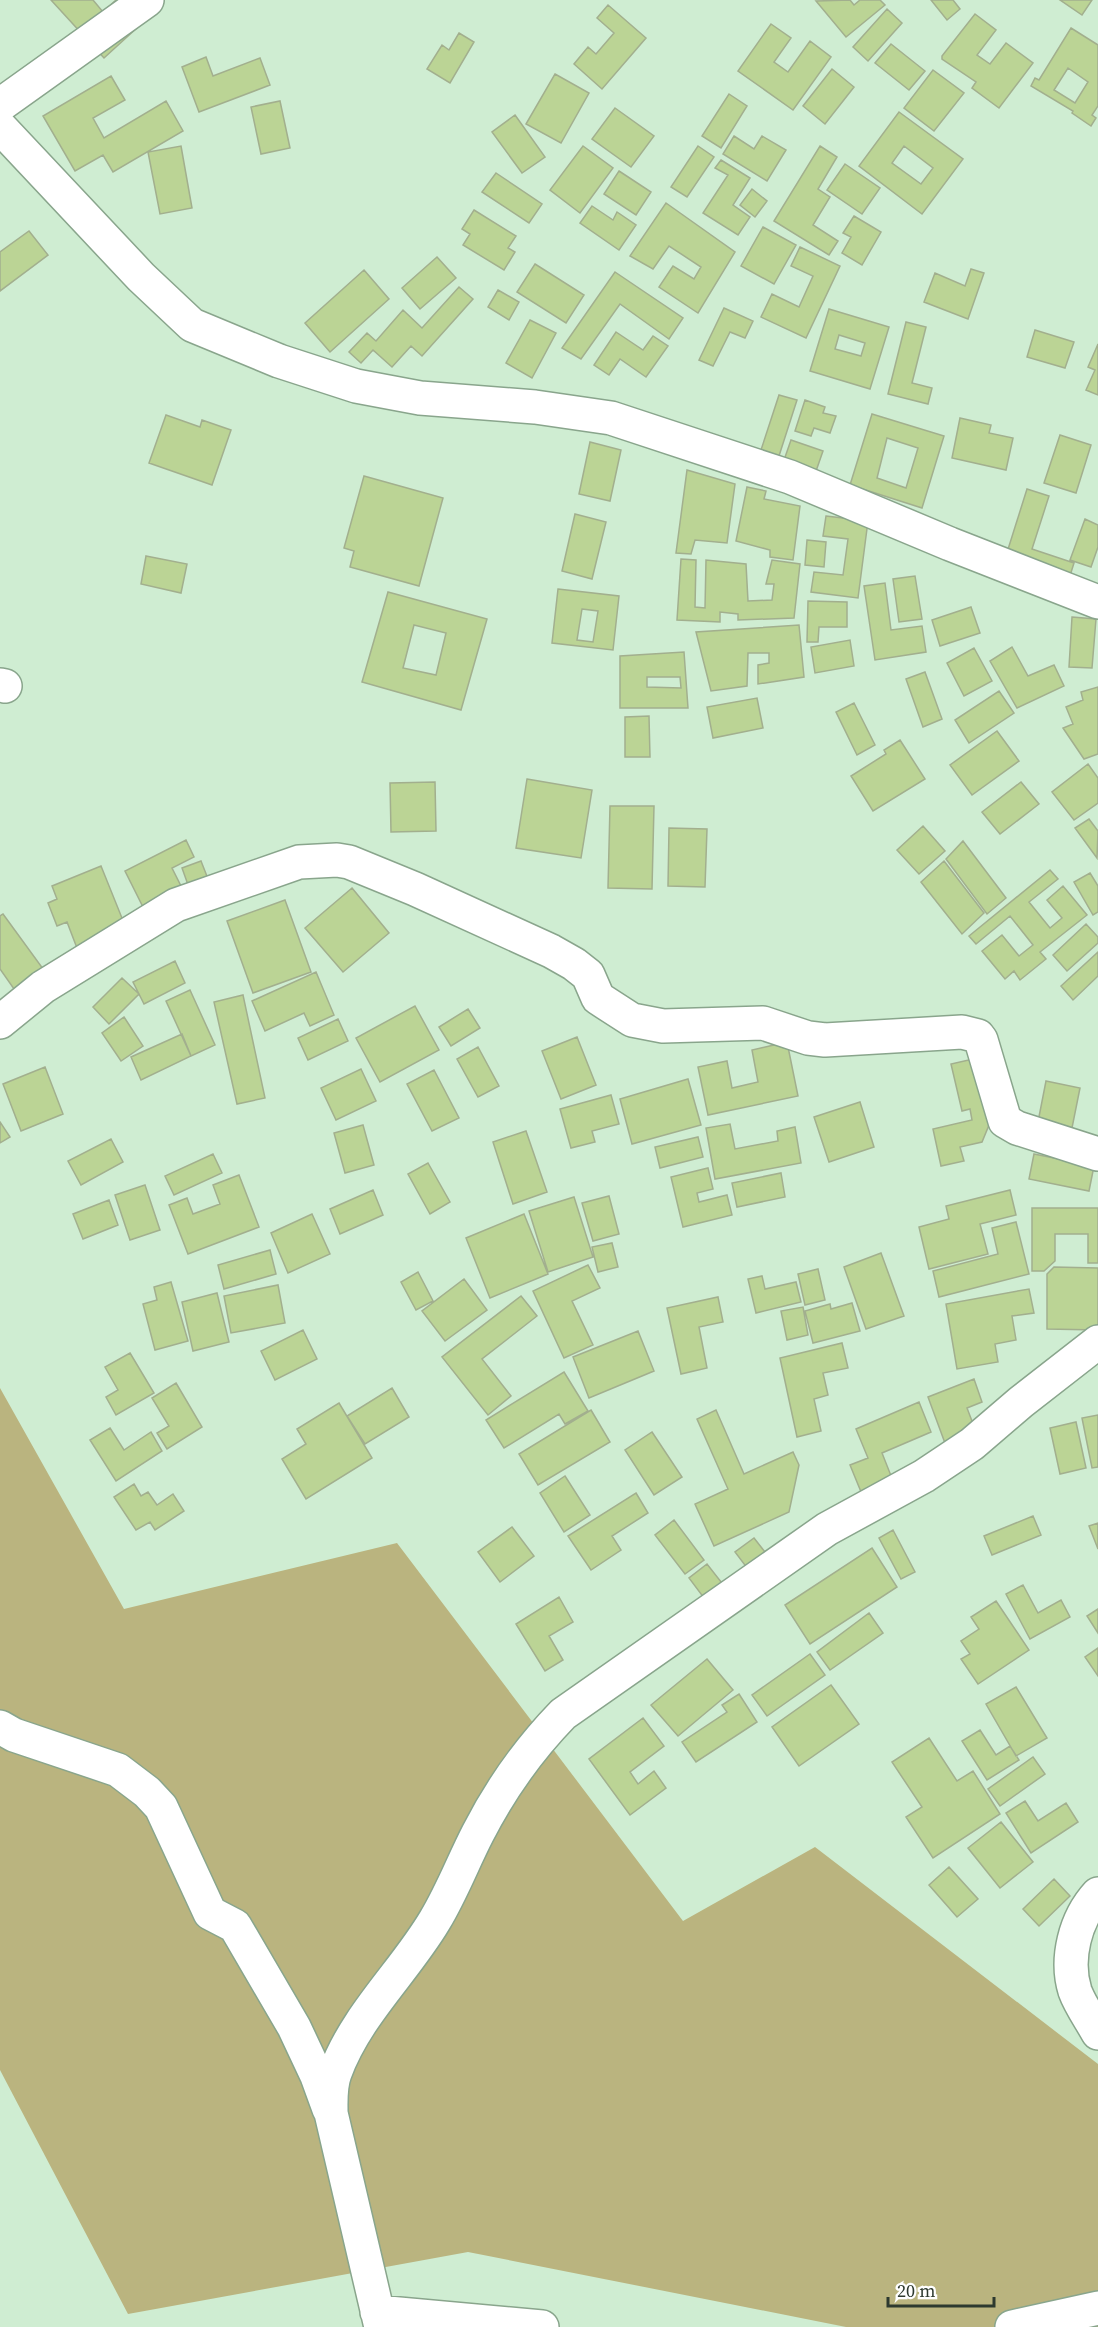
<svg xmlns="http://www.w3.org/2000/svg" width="1098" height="2327" font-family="'Source Serif 4',serif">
<rect width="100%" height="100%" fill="#cfedd2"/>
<path fill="#bab47f" d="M 0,1388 L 124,1609 L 397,1543 L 683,1921 L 815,1847 L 1098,2064 L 1098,2327 L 846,2327 L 468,2252 L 128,2314 L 0,2070 Z"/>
<path fill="#bbd495" stroke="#a2af8e" stroke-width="1.5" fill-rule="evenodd" d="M 51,0 L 93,0 L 103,12 L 116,0 L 135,0 L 150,16 L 104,58 Z
M 850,0 L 854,5 L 860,0 L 880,0 L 885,5 L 846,37 L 816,1 Z
M 931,0 L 953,0 L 960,9 L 947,20 Z
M 1060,0 L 1092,0 L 1082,15 Z
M 608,5 L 646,38 L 602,89 L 574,64 L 588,47 L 596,54 L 614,33 L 597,18 Z
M 887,9 L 902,23 L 868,61 L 853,47 Z
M 975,14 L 996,30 L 977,55 L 990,64 L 1006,43 L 1033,63 L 999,108 L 972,88 L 976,82 L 942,59 L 942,56 Z
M 771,24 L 791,38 L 774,62 L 788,72 L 810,41 L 831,57 L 793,110 L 738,71 Z
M 1071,28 L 1098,45 L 1098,106 L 1092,115 L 1096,118 L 1091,126 L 1072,113 L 1073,111 L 1031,86 L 1035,78 L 1039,80 ZM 1068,68 L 1088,82 L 1075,103 L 1054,90 Z
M 459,33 L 474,42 L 450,83 L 427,69 L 442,45 L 449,50 Z
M 891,44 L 925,71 L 909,90 L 875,63 Z
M 206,57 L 213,76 L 260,58 L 270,85 L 199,112 L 182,67 Z
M 832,69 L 854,87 L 825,124 L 803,106 Z
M 933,70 L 964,93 L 934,131 L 904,108 Z
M 555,74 L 589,93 L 561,143 L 526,124 Z
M 111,76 L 125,100 L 93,118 L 104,138 L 166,101 L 183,131 L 113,172 L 103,155 L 75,171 L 43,116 Z
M 729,94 L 747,106 L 721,148 L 702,136 Z
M 280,101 L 290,148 L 261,154 L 251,107 Z
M 615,108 L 654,136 L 631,167 L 592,139 Z
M 899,112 L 963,159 L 922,214 L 859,166 ZM 904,146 L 933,168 L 921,184 L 892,163 Z
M 515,115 L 545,157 L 522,173 L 492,132 Z
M 734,136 L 754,149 L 762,136 L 786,150 L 767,181 L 723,154 Z
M 181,146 L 192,208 L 160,214 L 148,152 Z
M 583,146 L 613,168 L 580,213 L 550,190 Z
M 698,146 L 714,157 L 687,197 L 671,187 Z
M 820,146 L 837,157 L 818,189 L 830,197 L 813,225 L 838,241 L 829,255 L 774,221 Z
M 721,160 L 750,178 L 733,205 L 750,217 L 738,235 L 703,213 L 728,175 L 715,168 Z
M 845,164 L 880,188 L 862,214 L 827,190 Z
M 619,171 L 651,192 L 636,215 L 604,194 Z
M 496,173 L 542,204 L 529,223 L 482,192 Z
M 752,189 L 767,201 L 755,217 L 740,205 Z
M 666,203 L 735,252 L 698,313 L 659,287 L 673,266 L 694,279 L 701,267 L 669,246 L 653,269 L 630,256 Z
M 592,206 L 613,220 L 617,212 L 636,225 L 619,250 L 580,223 Z
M 474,210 L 516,236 L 508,248 L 515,252 L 504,270 L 463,245 L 470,234 L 462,229 Z
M 854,216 L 881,232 L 862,265 L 842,253 L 851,237 L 843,233 Z
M 763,227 L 796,245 L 774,284 L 741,266 Z
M 29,231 L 48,255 L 0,291 L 0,252 Z
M 800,247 L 840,266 L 806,338 L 761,317 L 772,294 L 799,307 L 813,276 L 791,266 Z
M 437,257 L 456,278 L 420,309 L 402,288 Z
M 535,264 L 584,295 L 566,323 L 517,292 Z
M 971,269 L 984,273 L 968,319 L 924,302 L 935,273 L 965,286 Z
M 364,270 L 389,299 L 330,352 L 305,323 Z
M 615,272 L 683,318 L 669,339 L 620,304 L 581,359 L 562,348 Z
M 459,287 L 473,299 L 422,356 L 411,346 L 392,367 L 373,350 L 361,363 L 349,352 L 367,333 L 376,341 L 403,310 L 422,328 Z
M 498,290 L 519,302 L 509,320 L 488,307 Z
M 724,308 L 753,321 L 745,338 L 730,332 L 713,366 L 699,360 Z
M 829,309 L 889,327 L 870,389 L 810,371 ZM 839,335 L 865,343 L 861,356 L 835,349 Z
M 530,320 L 556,333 L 532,378 L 506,363 Z
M 906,322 L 926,327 L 912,383 L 932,388 L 928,404 L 888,394 Z
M 1035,330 L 1074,342 L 1065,368 L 1027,357 Z
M 616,332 L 643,350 L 653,336 L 668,346 L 646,377 L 620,359 L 609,375 L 594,365 Z
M 1098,344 L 1098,395 L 1086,390 L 1095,370 L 1088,367 Z
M 779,395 L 797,400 L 778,459 L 760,453 Z
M 805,400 L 825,407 L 823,413 L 836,416 L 830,433 L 814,428 L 811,436 L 795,431 Z
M 872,414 L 944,436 L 922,508 L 850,485 ZM 887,438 L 918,448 L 906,488 L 877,478 Z
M 166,415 L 200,427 L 202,420 L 231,430 L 212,485 L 149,463 Z
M 960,418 L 991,425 L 989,433 L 1013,438 L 1006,470 L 952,458 Z
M 1060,435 L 1091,445 L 1076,493 L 1044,483 Z
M 791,440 L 823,451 L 815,474 L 783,463 Z
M 590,442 L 621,450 L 610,501 L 579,494 Z
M 687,470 L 735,484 L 727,543 L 695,540 L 691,554 L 676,553 Z
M 364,476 L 443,498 L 419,586 L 350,567 L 354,551 L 344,548 Z
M 747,487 L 766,491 L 764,499 L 800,506 L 793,560 L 770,557 L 770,550 L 736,541 Z
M 1027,489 L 1049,496 L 1032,549 L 1074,563 L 1068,582 L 1004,562 Z
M 575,514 L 606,522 L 592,579 L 562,571 Z
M 826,516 L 868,521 L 858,598 L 811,592 L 814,572 L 843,575 L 848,539 L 823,536 Z
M 1085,519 L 1098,525 L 1098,547 L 1091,567 L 1070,560 Z
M 807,540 L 826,542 L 824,567 L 805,565 Z
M 146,556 L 187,564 L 181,593 L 141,584 Z
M 681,559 L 696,560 L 695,607 L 705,608 L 706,560 L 746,564 L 748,601 L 772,600 L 774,584 L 766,584 L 772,560 L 800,564 L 794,618 L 738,620 L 738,614 L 720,612 L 720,622 L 677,620 Z
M 915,576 L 922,619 L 899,622 L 893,579 Z
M 885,583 L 891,630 L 922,626 L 926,652 L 875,660 L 864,586 Z
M 558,589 L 619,596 L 613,650 L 552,643 ZM 582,609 L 598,611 L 593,642 L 577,640 Z
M 388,592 L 487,619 L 461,710 L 362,682 ZM 414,625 L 446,633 L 436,675 L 403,668 Z
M 808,601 L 847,602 L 847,627 L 819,627 L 818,642 L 807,642 Z
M 971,607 L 980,633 L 940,646 L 932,620 Z
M 1072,617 L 1096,619 L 1092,668 L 1069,667 Z
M 799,625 L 804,677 L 758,684 L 758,665 L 769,663 L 769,653 L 748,653 L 747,686 L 711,691 L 696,632 Z
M 850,640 L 854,666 L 815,673 L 811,647 Z
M 1012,647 L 1028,676 L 1054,665 L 1064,686 L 1017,708 L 990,661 Z
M 974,648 L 992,681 L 964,696 L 947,663 Z
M 684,652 L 688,708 L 620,708 L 620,656 ZM 647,677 L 680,677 L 681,688 L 647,687 Z
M 925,672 L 942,719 L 923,727 L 906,679 Z
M 1098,687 L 1098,754 L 1084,759 L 1063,728 L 1073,724 L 1066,707 L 1083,700 L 1081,692 Z
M 999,691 L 1014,713 L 969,743 L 955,720 Z
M 757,698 L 763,728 L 713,738 L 707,707 Z
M 854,703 L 875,745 L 857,755 L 836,712 Z
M 649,716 L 650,757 L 625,757 L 625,717 Z
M 997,731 L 1019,761 L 972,795 L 950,765 Z
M 900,740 L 925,779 L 873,811 L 851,776 L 886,754 L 884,750 Z
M 1088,764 L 1098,778 L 1098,803 L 1074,820 L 1052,792 Z
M 527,779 L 592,790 L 581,858 L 516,848 Z
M 435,782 L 436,831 L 391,832 L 390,783 Z
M 1021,782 L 1039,804 L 1000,834 L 982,812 Z
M 610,806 L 654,806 L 652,889 L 608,888 Z
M 1089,819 L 1098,831 L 1097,858 L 1075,828 Z
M 923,826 L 945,851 L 919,874 L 897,850 Z
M 669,828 L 707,829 L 705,887 L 668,886 Z
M 186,840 L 194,857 L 172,868 L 188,900 L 149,919 L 125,871 Z
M 963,841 L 1006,898 L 987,914 L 946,859 Z
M 201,861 L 212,889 L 192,896 L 182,868 Z
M 944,861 L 984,913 L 962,934 L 921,882 Z
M 101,866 L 126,928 L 77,948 L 67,922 L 57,926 L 48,903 L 57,899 L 52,886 Z
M 1050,870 L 1058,879 L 1029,902 L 1050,928 L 1062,918 L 1047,900 L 1063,886 L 1087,915 L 1040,952 L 1046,959 L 1020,980 L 1014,971 L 1005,979 L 982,951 L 1002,935 L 1019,956 L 1033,945 L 1010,916 L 976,944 L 969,936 Z
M 1090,873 L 1098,886 L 1098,912 L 1093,915 L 1074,882 Z
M 352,888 L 389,933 L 343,972 L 305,928 Z
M 285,900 L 311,972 L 253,993 L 227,921 Z
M 3,914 L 57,988 L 28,1009 L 0,969 L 0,916 Z
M 1086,924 L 1098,937 L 1098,943 L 1067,971 L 1053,955 Z
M 1098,952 L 1098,976 L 1073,1000 L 1061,986 Z
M 175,961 L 185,983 L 144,1004 L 133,982 Z
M 316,972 L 334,1015 L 310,1026 L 304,1013 L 265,1031 L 252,1001 Z
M 122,978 L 139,994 L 109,1024 L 93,1007 Z
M 190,990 L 215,1045 L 191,1056 L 166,1001 Z
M 243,995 L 265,1098 L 237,1104 L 214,1002 Z
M 415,1006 L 439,1050 L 380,1082 L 356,1038 Z
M 468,1009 L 480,1028 L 451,1046 L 439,1027 Z
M 124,1017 L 143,1046 L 121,1061 L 102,1033 Z
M 338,1019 L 348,1041 L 308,1060 L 298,1038 Z
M 182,1034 L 191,1056 L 141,1080 L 131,1057 Z
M 577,1037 L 596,1085 L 561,1099 L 542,1051 Z
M 787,1042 L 798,1096 L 708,1115 L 698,1067 L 727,1061 L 732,1088 L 758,1082 L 752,1050 Z
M 478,1047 L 499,1086 L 478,1097 L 457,1059 Z
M 995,1054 L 989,1125 L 982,1142 L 960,1147 L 964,1161 L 941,1166 L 933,1129 L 972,1120 L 970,1109 L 962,1111 L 951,1064 Z
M 45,1067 L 63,1114 L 21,1131 L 3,1084 Z
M 361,1069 L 376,1101 L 336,1120 L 321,1088 Z
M 434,1070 L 459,1118 L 432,1131 L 407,1084 Z
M 688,1079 L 701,1125 L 632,1144 L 620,1099 Z
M 1046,1081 L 1080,1088 L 1071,1133 L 1037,1127 Z
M 611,1095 L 619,1124 L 592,1131 L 595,1142 L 571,1148 L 560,1109 Z
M 860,1102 L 874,1147 L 829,1162 L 814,1117 Z
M 0,1122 L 10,1137 L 0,1143 Z
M 730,1124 L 735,1149 L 778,1141 L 777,1131 L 795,1127 L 801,1163 L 715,1179 L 706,1128 Z
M 363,1125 L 374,1165 L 345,1173 L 334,1133 Z
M 526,1131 L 547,1192 L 513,1204 L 493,1142 Z
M 698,1137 L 703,1157 L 660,1168 L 655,1147 Z
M 111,1139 L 123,1162 L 81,1185 L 68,1161 Z
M 213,1154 L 222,1173 L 174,1195 L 165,1176 Z
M 1034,1154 L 1094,1166 L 1089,1191 L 1029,1179 Z
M 428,1163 L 450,1202 L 430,1214 L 408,1174 Z
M 708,1168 L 713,1189 L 697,1193 L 699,1202 L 727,1195 L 732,1215 L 683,1227 L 671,1177 Z
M 781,1173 L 785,1197 L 737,1207 L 732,1183 Z
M 239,1175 L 259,1227 L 188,1254 L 169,1205 L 187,1198 L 193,1214 L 220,1204 L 213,1185 Z
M 145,1185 L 160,1230 L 130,1240 L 115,1195 Z
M 373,1190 L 383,1215 L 340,1234 L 330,1209 Z
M 1010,1190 L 1016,1215 L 980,1224 L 988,1254 L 929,1269 L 919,1227 L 949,1219 L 946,1206 Z
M 609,1196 L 619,1234 L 593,1241 L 582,1203 Z
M 574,1197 L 593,1257 L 548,1272 L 529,1211 Z
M 109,1200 L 118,1225 L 83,1239 L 73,1214 Z
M 1032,1208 L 1098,1208 L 1098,1263 L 1088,1263 L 1088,1234 L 1055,1234 L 1055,1261 L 1044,1271 L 1032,1271 Z
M 312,1214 L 330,1254 L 288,1273 L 271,1233 Z
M 524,1214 L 548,1274 L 490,1298 L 466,1238 Z
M 1016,1222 L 1029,1274 L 939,1297 L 933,1271 L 998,1254 L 992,1228 Z
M 612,1243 L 618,1267 L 598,1272 L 592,1247 Z
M 270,1250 L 276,1274 L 224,1289 L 218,1265 Z
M 881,1253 L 904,1316 L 866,1329 L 844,1267 Z
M 588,1265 L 600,1288 L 572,1301 L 593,1345 L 564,1358 L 533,1291 Z
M 1054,1267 L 1098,1268 L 1098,1330 L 1047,1329 L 1047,1274 Z
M 818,1269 L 825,1300 L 805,1305 L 798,1274 Z
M 418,1272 L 433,1301 L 416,1310 L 401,1282 Z
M 762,1276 L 765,1289 L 796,1282 L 801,1302 L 756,1313 L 748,1279 Z
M 464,1279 L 487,1310 L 445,1341 L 422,1311 Z
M 171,1282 L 188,1341 L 155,1350 L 143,1304 L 157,1300 L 154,1287 Z
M 278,1285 L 285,1323 L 231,1333 L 224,1296 Z
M 1029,1289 L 1034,1313 L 1012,1316 L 1016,1340 L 995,1344 L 998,1362 L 957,1369 L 946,1304 Z
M 217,1293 L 229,1342 L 193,1351 L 182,1302 Z
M 521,1296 L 537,1316 L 482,1359 L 511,1396 L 488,1415 L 442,1357 Z
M 718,1297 L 723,1322 L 699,1327 L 707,1368 L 681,1374 L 667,1308 Z
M 852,1303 L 860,1331 L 813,1343 L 805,1311 L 830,1304 L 831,1309 Z
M 803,1307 L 808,1335 L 787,1340 L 781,1311 Z
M 303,1330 L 317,1359 L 275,1380 L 261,1351 Z
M 638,1331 L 654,1371 L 589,1398 L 573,1357 Z
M 842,1343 L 848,1368 L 823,1373 L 828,1395 L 814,1399 L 821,1431 L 797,1437 L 780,1358 Z
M 130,1353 L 154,1393 L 116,1415 L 106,1397 L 118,1390 L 105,1367 Z
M 564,1372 L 588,1411 L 565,1424 L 559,1414 L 504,1448 L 486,1420 Z
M 974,1379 L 982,1402 L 967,1408 L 980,1442 L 949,1454 L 928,1397 Z
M 176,1383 L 202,1427 L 167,1449 L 157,1433 L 169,1426 L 152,1398 Z
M 392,1388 L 409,1417 L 365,1444 L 347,1416 Z
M 919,1402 L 931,1432 L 882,1453 L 897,1491 L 866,1504 L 850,1465 L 868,1458 L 856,1429 Z
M 339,1403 L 372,1458 L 306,1499 L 282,1459 L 306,1444 L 297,1429 Z
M 591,1410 L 610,1442 L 538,1485 L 519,1454 Z
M 716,1410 L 744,1474 L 793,1452 L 799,1465 L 789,1512 L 714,1546 L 695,1504 L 728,1489 L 697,1419 Z
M 1098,1415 L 1098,1467 L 1092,1468 L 1082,1418 Z
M 1076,1422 L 1086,1468 L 1060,1474 L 1050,1428 Z
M 110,1428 L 124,1450 L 151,1432 L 162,1451 L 116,1481 L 90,1440 Z
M 652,1432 L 682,1477 L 654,1495 L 625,1450 Z
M 565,1476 L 590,1515 L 564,1532 L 540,1493 Z
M 134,1484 L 141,1496 L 148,1492 L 157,1505 L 173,1494 L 184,1511 L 155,1530 L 150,1522 L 136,1530 L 114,1497 Z
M 636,1493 L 648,1513 L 612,1536 L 621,1550 L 591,1570 L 568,1536 Z
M 1033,1516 L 1041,1535 L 992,1555 L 984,1536 Z
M 674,1520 L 704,1560 L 685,1574 L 655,1535 Z
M 1098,1523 L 1098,1549 L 1089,1526 Z
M 512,1527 L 534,1556 L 500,1582 L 478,1552 Z
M 893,1530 L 915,1572 L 901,1579 L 879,1538 Z
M 754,1538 L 780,1571 L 719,1618 L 689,1578 L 707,1564 L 725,1587 L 748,1569 L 735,1552 Z
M 872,1548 L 897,1587 L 810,1644 L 785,1605 Z
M 1023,1585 L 1038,1613 L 1061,1600 L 1070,1617 L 1030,1639 L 1006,1594 Z
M 559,1597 L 573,1622 L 549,1636 L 563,1660 L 545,1671 L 516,1624 Z
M 996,1601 L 1029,1650 L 978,1684 L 961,1659 L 970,1654 L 961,1641 L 979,1629 L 971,1617 Z
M 1098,1609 L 1098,1633 L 1087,1616 Z
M 869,1613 L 883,1633 L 830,1670 L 817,1652 Z
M 1098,1648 L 1098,1676 L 1085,1657 Z
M 810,1654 L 825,1675 L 767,1716 L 752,1695 Z
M 707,1659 L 733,1690 L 678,1736 L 651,1705 Z
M 831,1685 L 859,1724 L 799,1766 L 772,1727 Z
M 1016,1687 L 1047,1738 L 1016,1756 L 986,1704 Z
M 739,1694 L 757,1722 L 696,1762 L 682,1742 L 727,1712 L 722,1705 Z
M 643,1718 L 664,1746 L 630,1772 L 638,1784 L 654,1771 L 666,1788 L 630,1815 L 589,1759 Z
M 980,1730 L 996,1755 L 1010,1746 L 1019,1760 L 987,1780 L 962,1741 Z
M 929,1738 L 957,1781 L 973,1771 L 1000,1814 L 933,1858 L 906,1817 L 922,1807 L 892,1762 Z
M 1033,1757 L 1045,1774 L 1000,1806 L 988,1789 Z
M 1025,1801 L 1038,1821 L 1066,1803 L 1078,1822 L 1031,1853 L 1006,1813 Z
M 1001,1822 L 1033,1862 L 1000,1888 L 968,1848 Z
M 949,1867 L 978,1899 L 957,1917 L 929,1885 Z
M 1054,1879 L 1070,1896 L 1039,1926 L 1023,1909 Z"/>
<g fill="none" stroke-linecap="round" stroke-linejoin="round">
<defs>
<path id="street" d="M 0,105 L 147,0
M 0,127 L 141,277 L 192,325 L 279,361 L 356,386 L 420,398 L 535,407 L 611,418 L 790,477 L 950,544 L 1098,602
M 0,685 L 5,686
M 0,1022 L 43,987 L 176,905 L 299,862 L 337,860 L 349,862 L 415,889 L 551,951 L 574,964 L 588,975 L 598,998 L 632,1020 L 663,1026 L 763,1023 L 808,1038 L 825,1040 L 962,1032 L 978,1036 L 981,1040 L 1005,1121 L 1017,1128 L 1098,1154
M 0,1727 L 14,1735 L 118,1770 L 147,1792 L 161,1807 L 210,1913 L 235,1926 L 294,2027 L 317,2076 L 329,2109
M 1098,1894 C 1075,1919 1065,1959 1075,1991 C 1080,2005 1091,2020 1098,2033
M 377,2312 L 542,2327
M 381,2327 L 331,2113 C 331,2100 330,2086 335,2073 C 356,2015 405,1971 435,1920 C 452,1892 463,1862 478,1833 C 500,1790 529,1749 563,1714 L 827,1529 L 924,1476 L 972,1444 L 1021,1402 L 1098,1342
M 1012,2327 L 1098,2308"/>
</defs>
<use href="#street" stroke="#89a58c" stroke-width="36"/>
<use href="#street" stroke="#fff" stroke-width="33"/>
</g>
<path d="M888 2297v9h106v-9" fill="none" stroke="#2d392f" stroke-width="3"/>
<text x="897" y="2297" font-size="18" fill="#2d392f" stroke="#ffffff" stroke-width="4.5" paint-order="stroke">20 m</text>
</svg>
